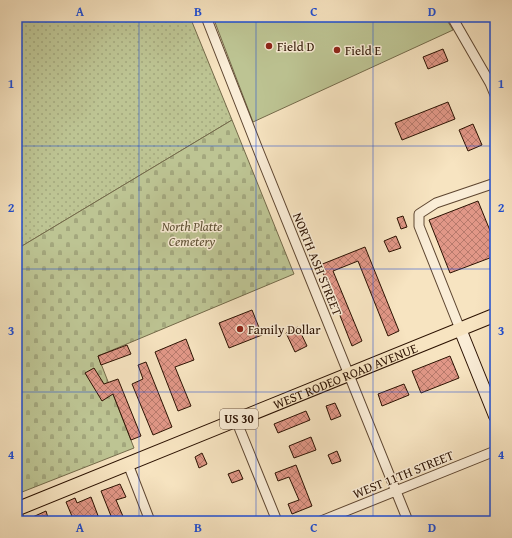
<svg xmlns="http://www.w3.org/2000/svg" width="512" height="538" font-family="'Gentium Book Plus',serif">
<defs>
<pattern id="grass-dots" width="8" height="8" patternUnits="userSpaceOnUse"><rect width="8" height="8" fill="#bdc493"/><path d="M2 2h.1M6 6h.1" fill="none" stroke="#a3a77d" stroke-width="1.8" stroke-linecap="round"/></pattern>
<pattern id="cemetery-stones" width="16" height="16" patternUnits="userSpaceOnUse"><rect width="16" height="16" fill="#bdc493"/><path d="M2 7V4a2 2 0 0 1 4 0v3zM10 15v-3a2 2 0 0 1 4 0v3z" fill="#a3a77d"/></pattern>
<pattern id="building-cross-hatch" width="8" height="8" patternUnits="userSpaceOnUse"><rect width="8" height="8" fill="#e19787"/><path d="M0 0l8 8M0 8l8-8" fill="none" stroke="#b77a6c"/></pattern>
</defs>
<rect width="100%" height="100%" fill="#f7e4c1"/>
<filter id="stains"><feTurbulence type="fractalNoise" baseFrequency=".005" numOctaves="4"/><feColorMatrix values="0 0 0 0 .2 0 0 0 0 .09 0 0 0 0 .02 0 0 0 .5 -.17"/></filter>
<radialGradient id="worn" r=".72"><stop offset=".6" stop-color="#630" stop-opacity="0"/><stop offset="1" stop-color="#630" stop-opacity=".3"/></radialGradient>
<path fill="url(#grass-dots)" stroke="#746a4a" d="M 17,17 L 190,17 L 232,120 L 17,249 Z"/>
<path fill="url(#cemetery-stones)" stroke="#746a4a" d="M 232,120 L 294,274 L 98,356 L 134,448 L 17,494 L 17,249 Z"/>
<path fill="#bdc493" stroke="#746a4a" d="M 213,17 L 445,17 L 453,30 L 253,122 Z"/>
<path fill="url(#building-cross-hatch)" stroke="#2b1101" d="M 443,49 L 448,61 L 428,69 L 423,57 Z
M 448,102 L 455,119 L 402,140 L 395,123 Z
M 473,124 L 482,145 L 468,151 L 459,130 Z
M 478,201 L 491,233 L 495,231 L 495,256 L 450,273 L 429,220 Z
M 403,216 L 407,227 L 401,229 L 397,218 Z
M 396,236 L 401,248 L 389,252 L 384,241 Z
M 365,247 L 399,331 L 388,336 L 358,261 L 333,271 L 362,341 L 352,346 L 320,265 Z
M 252,310 L 262,335 L 229,348 L 219,323 Z
M 298,327 L 307,346 L 295,352 L 286,333 Z
M 186,339 L 194,360 L 175,367 L 191,406 L 178,411 L 155,352 Z
M 127,345 L 131,354 L 101,365 L 98,356 Z
M 450,356 L 459,378 L 421,393 L 412,371 Z
M 146,362 L 172,427 L 153,435 L 132,384 L 143,379 L 138,365 Z
M 94,368 L 104,384 L 118,379 L 141,436 L 131,440 L 113,394 L 102,401 L 85,373 Z
M 404,384 L 409,395 L 382,406 L 378,394 Z
M 335,403 L 341,416 L 331,420 L 326,406 Z
M 306,411 L 310,420 L 278,433 L 274,424 Z
M 311,437 L 316,450 L 294,458 L 289,446 Z
M 337,451 L 341,461 L 332,464 L 328,455 Z
M 202,453 L 207,464 L 199,468 L 195,457 Z
M 296,465 L 312,506 L 292,514 L 288,504 L 299,500 L 289,477 L 278,481 L 275,473 Z
M 239,470 L 243,479 L 232,483 L 228,474 Z
M 120,484 L 126,497 L 116,500 L 125,521 L 113,521 L 101,491 Z
M 91,497 L 100,521 L 74,521 L 66,502 L 75,498 L 77,503 Z
M 46,511 L 49,521 L 26,521 L 26,520 Z"/>
<g fill="none" stroke-linecap="round" stroke-linejoin="round">
<defs>
<path id="minor" d="M 206,17 L 259,152 L 408,521
M 452,17 L 490,83 L 495,95
M 460,329 L 419,226 L 419,214 L 436,203 L 495,183
M 236,420 L 277,521
M 128,464 L 150,521
M 17,513 L 20,521
M 321,521 L 495,451"/>
<path id="secondary" d="M 460,329 L 495,416"/>
<g id="primary">
<path id="s1" d="M 17,509 L 495,315"/>
</g>
</defs>
<use href="#minor" stroke="#5e4631" stroke-width="11"/>
<use href="#secondary" stroke="#2b1101" stroke-width="14"/>
<use href="#primary" stroke="#2b1101" stroke-width="15"/>
<use href="#minor" stroke="#faedd7" stroke-width="9"/>
<use href="#secondary" stroke="#faedd7" stroke-width="12"/>
<use href="#primary" stroke="#f7e4c1" stroke-width="13"/>
</g>
<path fill="none" stroke="#1d4ed8" stroke-width="1" stroke-opacity="0.55" d="M 139,17 L 139,521M 256,17 L 256,521M 373,17 L 373,521M 17,146 L 495,146M 17,269 L 495,269M 17,392 L 495,392"/>
<g fill="#8f2418" stroke="#faedd7" stroke-width="1.5">
<circle cx="269" cy="46" r="4"/>
<circle cx="337" cy="50" r="4"/>
<circle cx="240" cy="329" r="4"/>
</g>
<g text-anchor="middle" stroke-width="3" stroke-linejoin="round" paint-order="stroke">
<rect fill="#faedd7" stroke="#695341" stroke-width="1" x="220" y="409" width="38" height="20" rx="3"/>
<g font-size="12" font-weight="bold" fill="#2b1101">
<text x="239" y="423">US 30</text>
</g>
<g font-size="13" fill="#2b1101" stroke="#faedd7" text-anchor="start">
<text x="277" y="51">Field D</text>
<text x="345" y="55">Field E</text>
<text x="248" y="334">Family Dollar</text>
</g>
<g font-size="13" font-style="italic" fill="#5e5034" stroke="#faedd7">
<text x="192" y="231">North Platte<tspan x="192" dy="15">Cemetery</tspan></text>
</g>
<g font-size="13" fill="#2b1101" stroke="#faedd7">
<text transform="translate(318 264) rotate(68)" y="5">NORTH ASH STREET</text>
<text dy="5" stroke="none"><textPath href="#s1" startOffset="354">WEST RODEO ROAD AVENUE</textPath></text>
<text transform="translate(403 474) rotate(-22)" y="5">WEST 11TH STREET</text>
</g>
</g>
<rect width="512" height="538" fill="none" stroke="#f7e4c1" stroke-width="44"/>
<rect x="22" y="22" width="468" height="494" fill="none" stroke="#1d4ed8" stroke-width="1.5"/>
<g font-size="13" text-anchor="middle" font-weight="bold" fill="#1d4ed8">
<text x="80" y="16">A</text>
<text x="198" y="16">B</text>
<text x="314" y="16">C</text>
<text x="432" y="16">D</text>
<text x="11" y="88">1</text>
<text x="501" y="88">1</text>
<text x="11" y="212">2</text>
<text x="501" y="212">2</text>
<text x="11" y="335">3</text>
<text x="501" y="335">3</text>
<text x="11" y="459">4</text>
<text x="501" y="459">4</text>
<text x="80" y="532">A</text>
<text x="198" y="532">B</text>
<text x="314" y="532">C</text>
<text x="432" y="532">D</text>
</g>
<rect width="100%" height="100%" filter="url(#stains)"/>
<rect width="100%" height="100%" fill="url(#worn)"/>
</svg>
